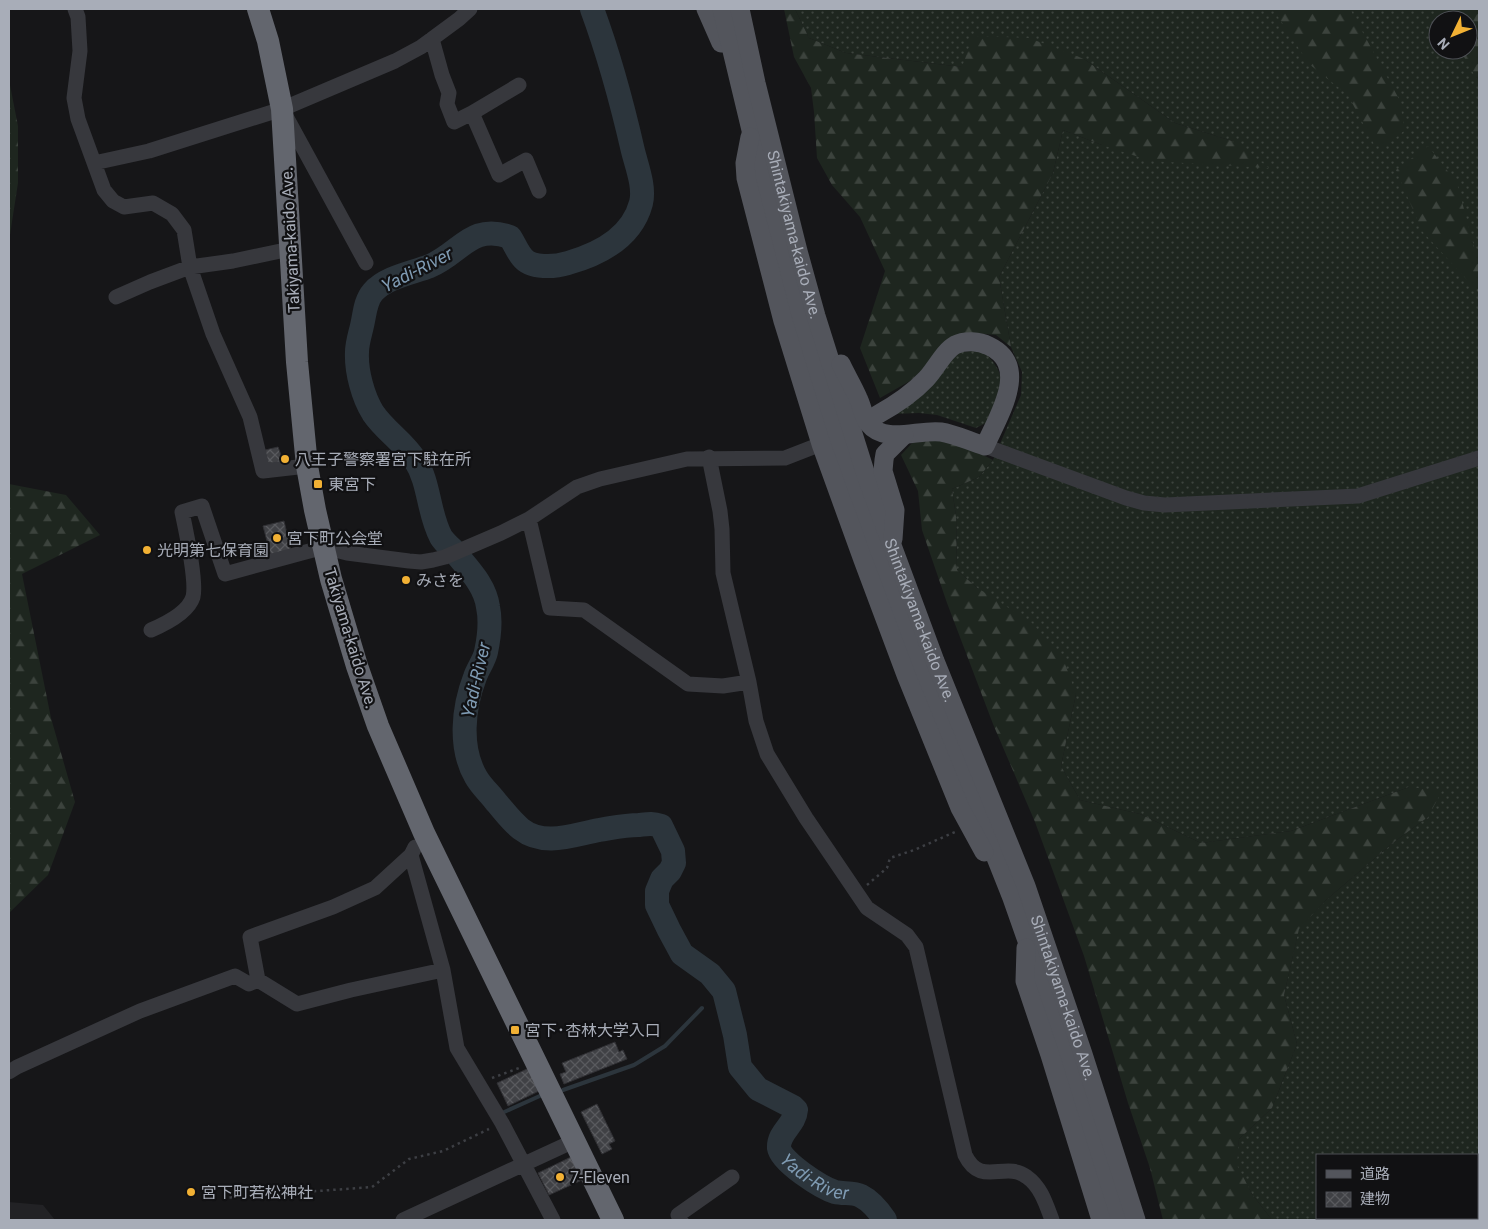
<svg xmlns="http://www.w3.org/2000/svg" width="1488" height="1229" font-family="Roboto,'Noto Sans JP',sans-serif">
<defs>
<pattern id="grass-dots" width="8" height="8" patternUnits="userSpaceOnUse" patternTransform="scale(1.25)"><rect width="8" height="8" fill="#1e261f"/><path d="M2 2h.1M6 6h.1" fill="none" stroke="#3c433d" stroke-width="1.8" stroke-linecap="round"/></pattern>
<pattern id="forest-firs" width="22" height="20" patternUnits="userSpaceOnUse" patternTransform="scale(1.25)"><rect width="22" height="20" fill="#1e261f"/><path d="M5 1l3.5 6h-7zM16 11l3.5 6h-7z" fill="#3c433d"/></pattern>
<pattern id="building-cross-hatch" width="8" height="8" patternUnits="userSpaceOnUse" patternTransform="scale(1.25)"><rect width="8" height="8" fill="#404145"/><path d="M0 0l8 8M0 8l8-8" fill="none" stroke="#595a5e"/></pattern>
</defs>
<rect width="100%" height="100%" fill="#161618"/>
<path fill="#222225" d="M 9,1202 L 43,1205 L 55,1220 L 9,1220 Z"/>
<path fill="url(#grass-dots)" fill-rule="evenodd" d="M 795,9 L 1479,9 L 1479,1220 L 1272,1220 L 1252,1194 L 1236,1165 L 1239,1139 L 1272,1108 L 1297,1044 L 1284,995 L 1299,928 L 1326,900 L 1394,842 L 1428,817 L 1409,787 L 1291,831 L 1201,843 L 1140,814 L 1080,800 L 1061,766 L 1076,694 L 976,587 L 957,570 L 956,516 L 952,489 L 979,477 L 993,460 L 1021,395 L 1022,372 L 1011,347 L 999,277 L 1053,173 L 1063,130 L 1102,145 L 1232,141 L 1175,123 L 1084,59 L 962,67 L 846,53 L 809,38 ZM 1438,20 L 1468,20 L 1468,50 L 1438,50 ZM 1317,1155 L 1477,1155 L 1477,1218 L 1317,1218 Z
M 982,350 C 1011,377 1002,389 988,422 L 976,428 L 937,415 L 919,413 L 895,414 L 960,352 Z"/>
<path fill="url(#forest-firs)" d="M 784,9 L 795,9 L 809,38 L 846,53 L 962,67 L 973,36 L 1029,38 L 1084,59 L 1175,123 L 1232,141 L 1269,168 L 1151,161 L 1102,145 L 1063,130 L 1053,173 L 999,277 L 1011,347 L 996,335 L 974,333 L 923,369 L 910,381 L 880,398 L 860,348 L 885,271 L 860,217 L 832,185 L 817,158 L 814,112 L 811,88 L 794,57 Z
M 1273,9 L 1350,9 L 1399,99 L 1405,130 L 1387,145 L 1375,146 L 1348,95 L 1309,64 Z
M 1436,9 L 1479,9 L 1479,83 L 1460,50 L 1468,50 L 1468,20 L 1442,20 Z
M 9,80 L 18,126 L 18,183 L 9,241 Z
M 1428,146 L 1457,183 L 1476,254 L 1479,256 L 1479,293 L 1422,231 L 1396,170 Z
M 937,439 L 973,450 L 993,460 L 979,477 L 952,489 L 956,516 L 957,570 L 976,587 L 1032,623 L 1064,661 L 1076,694 L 1061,766 L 1080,800 L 1140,814 L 1201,843 L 1291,831 L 1409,787 L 1442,791 L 1428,817 L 1394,842 L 1326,900 L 1299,929 L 1284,995 L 1297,1044 L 1272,1108 L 1239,1139 L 1237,1165 L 1252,1194 L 1272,1220 L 1163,1220 L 1150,1168 L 1128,1103 L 1084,956 L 1035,822 L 993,724 L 947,603 L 922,530 L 918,491 L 901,455 L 913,442 Z
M 9,484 L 66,495 L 100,535 L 22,574 L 51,718 L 75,802 L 48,875 L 9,913 Z"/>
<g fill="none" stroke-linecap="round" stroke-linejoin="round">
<path stroke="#2c353c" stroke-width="4" d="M 563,1090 L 634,1065 L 665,1046 L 702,1008
M 502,1113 L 542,1095"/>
<path stroke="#2c353c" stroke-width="24" id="s1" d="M 592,9 C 609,55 622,103 633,151 C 637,167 645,187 641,203 C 632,237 600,254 568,263 C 555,267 531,269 522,257 C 517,251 514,243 510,237 C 471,223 461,253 430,266 C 412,273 386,277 373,292 C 366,300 365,311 363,321 C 361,332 357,342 357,352 C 356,371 363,397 373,413 C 385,431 404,442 415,460 C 430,483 428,513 441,537 C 444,542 449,546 453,550 C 467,568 485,584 488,607 C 491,621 489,638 486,652 C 484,661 478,668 475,677 C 463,708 459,748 476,777 C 481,786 490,794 496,802 C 504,811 511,821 521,829 C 544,847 573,835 599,830 C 612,828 625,825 639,825 C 648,824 652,823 661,826 L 673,851 L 674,863 L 670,871 L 662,879 L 657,891 L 657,905 L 669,930 L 682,954 L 710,974 L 724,991 L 735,1035 L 740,1067 L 758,1089 L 793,1107 L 796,1110 C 795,1125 778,1132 779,1148 C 781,1162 822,1188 835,1192 C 844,1194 853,1192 861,1196 C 871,1201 879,1211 885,1220"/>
</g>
<path fill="url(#building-cross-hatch)" stroke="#303034" d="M 278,447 L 281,455 L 289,455 L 290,464 L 267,463 L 261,451 Z
M 284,521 L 291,551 L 271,556 L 263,526 Z
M 615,1042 L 619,1052 L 623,1050 L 627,1059 L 564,1084 L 560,1074 L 566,1072 L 562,1063 Z
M 529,1068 L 541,1090 L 508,1106 L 497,1083 Z
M 597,1104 L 615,1141 L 609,1144 L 612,1149 L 602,1154 L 581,1112 Z
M 571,1157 L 582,1180 L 549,1195 L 538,1173 Z"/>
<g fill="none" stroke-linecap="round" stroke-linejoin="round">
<path stroke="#3d3f44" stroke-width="2.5" stroke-dasharray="2.5 4" stroke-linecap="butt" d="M 867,885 L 887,868 L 890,858 L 914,850 L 955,832
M 492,1078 L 519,1068
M 223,1198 L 372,1187 L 409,1159 L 443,1151 L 489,1129"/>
<path stroke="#37383d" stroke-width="15" d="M 75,9 L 78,17 L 80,51 L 74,98 L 78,119 L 104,190 L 113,201 L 124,207 L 153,203 L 172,214 L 184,230 L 190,267 L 213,334 L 250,417 L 263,471 L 307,466
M 432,39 L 442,75 L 449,93 L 447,104 L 454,122 L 472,113 L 519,85
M 472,113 L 499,175 L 526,160 L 539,191
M 94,163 L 149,151 L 282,109
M 366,263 L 282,109 L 395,61 L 421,47 L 459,19 L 470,9
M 116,297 L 150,282 L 190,267 L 233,261 L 290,249
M 985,446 L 1126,498 L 1144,503 L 1165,505 L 1358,496 L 1479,458
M 709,457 L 720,511 L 722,529 L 723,573 L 749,682 L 756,721 L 767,754 L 806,818 L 867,908 L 907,935 L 916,947 L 965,1155 C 981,1188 1005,1160 1027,1177 C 1041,1187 1046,1204 1052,1220
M 529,519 L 550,608 L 584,610 L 688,684 L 723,686 L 749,682
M 151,630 C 165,624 188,613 193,597 C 197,581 186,531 182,512 L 202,506 L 225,574 L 324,547 L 347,553 L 409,561 L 421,562 L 433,560 L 445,557 L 501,533 L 529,519 L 577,487 L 600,479 L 687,459 L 785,458 L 821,444
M 415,847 L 411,855 L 443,970 L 457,1048 L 502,1123 L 553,1220
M 258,980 L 297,1004 L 351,990 L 443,970
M 9,1072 L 17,1067 L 140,1011 L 235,976 L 249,984 L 258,980 L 250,937 L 333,907 L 375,888 L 411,855
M 403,1220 L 574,1141
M 681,1220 L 678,1215 L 732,1177"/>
<g stroke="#53555c" stroke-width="19">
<path d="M 706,9 L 721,43"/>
<path d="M 722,9 L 774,226 L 797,311 L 844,458 L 871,541 L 894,601 L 1012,898 L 1064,1046 L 1118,1220"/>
<path id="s2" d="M 740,9 L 756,83 L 798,251 L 816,316 L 867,478 L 935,661 L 1026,886 L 1083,1054 L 1136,1220"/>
<path d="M 750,137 L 745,163 L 746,178 L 783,321 L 821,444 L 863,560 L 906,675 L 960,808 L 984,852"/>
<path d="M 841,364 C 846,375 853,386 858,398 C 862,406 863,415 868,423 C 885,445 918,429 941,432 C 955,434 971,442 985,446 C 998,416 1031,366 989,346 C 979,341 965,340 955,345 C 944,351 935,370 926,379 C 911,395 895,405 877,415"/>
<path d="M 893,539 L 895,510 L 883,471 L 884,460 L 885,454 L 904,435"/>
<path d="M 1026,948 L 1025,981 L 1050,1055 L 1101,1220"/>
</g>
<path stroke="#63666e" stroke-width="22" d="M 258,9 L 268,41 L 282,109 L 297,362 L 307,466 L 315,510 L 331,579 L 357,666 L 378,726 L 424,833 L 613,1220"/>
</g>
<g fill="#f2b134" stroke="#111113" stroke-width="2">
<circle cx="285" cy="459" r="5"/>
<rect x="313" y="479" width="10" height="10" rx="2.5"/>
<circle cx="277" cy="538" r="5"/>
<circle cx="147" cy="550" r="5"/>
<circle cx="406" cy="580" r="5"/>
<rect x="510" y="1025" width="10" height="10" rx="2.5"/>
<circle cx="560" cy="1177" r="5"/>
<circle cx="191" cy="1192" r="5"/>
</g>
<g text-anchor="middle" stroke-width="4.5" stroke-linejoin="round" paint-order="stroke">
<g font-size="16" fill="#a8adb8" stroke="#111113">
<text dy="6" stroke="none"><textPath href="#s2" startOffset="232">Shintakiyama-kaido Ave.</textPath></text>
<text transform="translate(290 240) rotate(-93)" y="6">Takiyama-kaido Ave.</text>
<text dy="6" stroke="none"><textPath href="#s2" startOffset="638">Shintakiyama-kaido Ave.</textPath></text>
<text transform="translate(351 638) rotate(73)" y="6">Takiyama-kaido Ave.</text>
<text dy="6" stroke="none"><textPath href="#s2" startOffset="1042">Shintakiyama-kaido Ave.</textPath></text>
</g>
<g font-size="16" fill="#a8adb8" stroke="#111113" text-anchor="start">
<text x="295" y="465">八王子警察署宮下駐在所</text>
<text x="328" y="490">東宮下</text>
<text x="287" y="544">宮下町公会堂</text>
<text x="157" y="556">光明第七保育園</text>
<text x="416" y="586">みさを</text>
<text x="525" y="1036">宮下･杏林大学入口</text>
<text x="570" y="1183">7-Eleven</text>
<text x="201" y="1198">宮下町若松神社</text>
</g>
<g font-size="18" font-style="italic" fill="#7f9bb3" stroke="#111113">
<text transform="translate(417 270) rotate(-27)" y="6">Yadi-River</text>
<text transform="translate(476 680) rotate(-77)" y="6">Yadi-River</text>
<text dy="6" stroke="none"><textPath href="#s1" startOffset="1709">Yadi-River</textPath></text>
</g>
</g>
<rect width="1488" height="1229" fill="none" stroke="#a8adb8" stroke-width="20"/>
<rect x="1316" y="1154" width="162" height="65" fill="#111113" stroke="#4d4f55"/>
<rect x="1326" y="1170" width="25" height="8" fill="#53555c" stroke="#4d4f55"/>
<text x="1360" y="1179" font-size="15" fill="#a8adb8">道路</text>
<rect x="1326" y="1192" width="25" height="15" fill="url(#building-cross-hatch)" stroke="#4d4f55"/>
<text x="1360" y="1204" font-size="15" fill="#a8adb8">建物</text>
<g transform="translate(1453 35) rotate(227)"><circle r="24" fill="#111113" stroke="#4d4f55"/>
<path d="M0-4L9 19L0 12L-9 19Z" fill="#f2b134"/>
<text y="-8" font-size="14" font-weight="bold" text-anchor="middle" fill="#a8adb8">N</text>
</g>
</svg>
